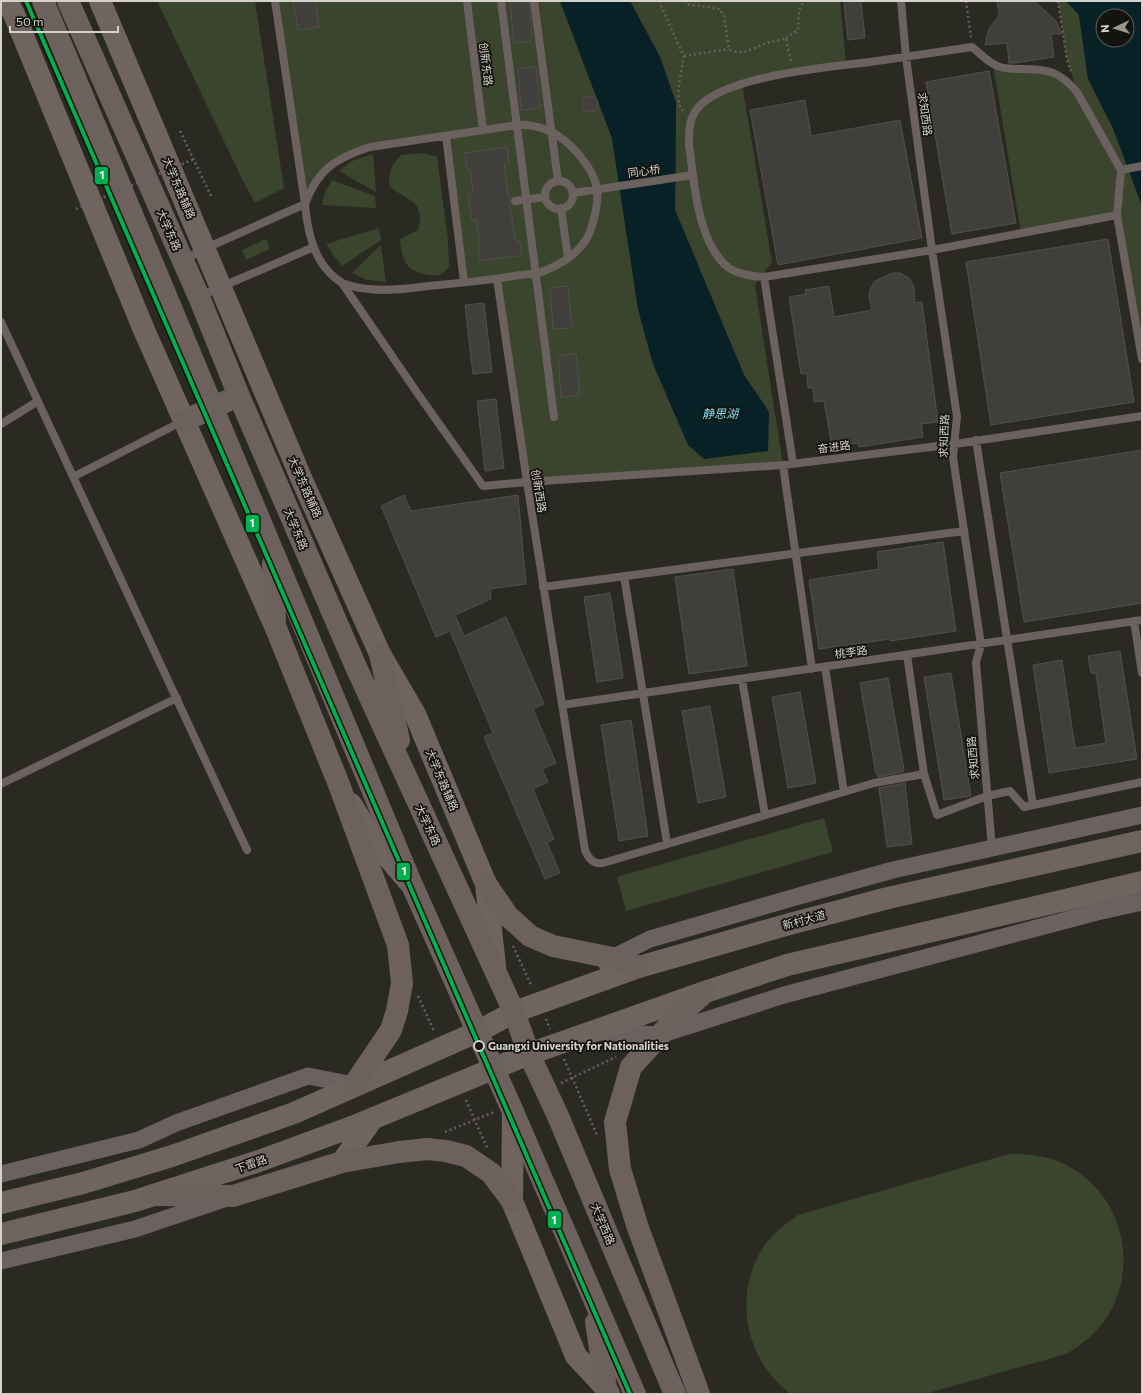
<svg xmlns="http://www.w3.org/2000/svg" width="1143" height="1395" font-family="Commissioner,'Noto Sans SC',sans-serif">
<rect width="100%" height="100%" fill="#2a2922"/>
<path fill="#3b442d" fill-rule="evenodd" d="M 157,1 L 255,1 L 284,188 L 255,203 L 243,181 Z
M 275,1 L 293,1 L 298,30 L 319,27 L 315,1 L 513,1 L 510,1 L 514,43 L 532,41 L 529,1 L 560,1 L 612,138 L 638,309 L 653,364 L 769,412 L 744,375 L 675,210 L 676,103 L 660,57 L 630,1 L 840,1 L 846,65 L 742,84 L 772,262 L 755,285 L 783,465 L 527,482 L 497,279 L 464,282 L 446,136 L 370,147 L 327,169 L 305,204 ZM 536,67 L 540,108 L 521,110 L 518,68 ZM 504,148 L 509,163 L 504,164 L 515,240 L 520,242 L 522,253 L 518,256 L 479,261 L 478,246 L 480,244 L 476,220 L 472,221 L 468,194 L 473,193 L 470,169 L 467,169 L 466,153 ZM 568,286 L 572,328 L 554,329 L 550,288 ZM 576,354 L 580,395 L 562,397 L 558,356 Z
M 1058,1 L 1073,1 L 1067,2 L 1079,15 L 1088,79 L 1113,128 L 1142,206 L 1142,359 L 1117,215 L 1021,233 L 993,64 L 1043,70 L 1077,91 L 1067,59 Z
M 423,153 L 437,157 L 448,240 L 449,267 C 447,269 444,273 441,274 C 433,278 415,273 408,266 C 403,261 400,246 400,239 L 418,230 C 426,201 408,201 390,187 C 387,173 392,165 401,155 Z
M 373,154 L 376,192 L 339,171 L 352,161 Z
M 332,180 L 375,196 L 376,208 L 322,205 L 325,192 Z
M 379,228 L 381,240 L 342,266 L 334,256 L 326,244 Z
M 266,239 L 270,249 L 246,260 L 242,250 Z
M 381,245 L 386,282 L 367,280 L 352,273 Z
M 824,818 L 833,852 L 626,911 L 617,877 Z
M 1009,1154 C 1030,1154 1050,1156 1068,1166 C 1131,1199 1143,1288 1091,1336 C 1083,1343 1075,1349 1066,1354 L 925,1394 L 791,1394 C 743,1359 732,1292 766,1243 C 775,1232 786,1223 798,1215 Z"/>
<path fill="#072127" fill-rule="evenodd" d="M 560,1 L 630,1 L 660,57 L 676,103 L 675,210 L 744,375 L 769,412 L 768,451 L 704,459 L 688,445 L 653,364 L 638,309 L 612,138 Z
M 1073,1 L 1142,1 L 1142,206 L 1113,128 L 1088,79 L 1079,15 L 1067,2 ZM 1103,16 L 1127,16 L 1127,40 L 1103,40 Z"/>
<path fill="#403f3c" stroke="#51504f" d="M 293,1 L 315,1 L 319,27 L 298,30 Z
M 510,1 L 529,1 L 532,41 L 514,43 Z
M 844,1 L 861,1 L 865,38 L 848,40 Z
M 997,1 L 1034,1 L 1056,21 L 1062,34 L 1051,34 L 1054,57 L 1015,63 L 1009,63 L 1007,43 L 985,45 L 989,29 L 999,16 Z
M 536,67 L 540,108 L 521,110 L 518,68 Z
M 989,71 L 1016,223 L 952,234 L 926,82 Z
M582 104a8 8 0 1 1 16 0a8 8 0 1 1-16 0Z
M 805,100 L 811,136 L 900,120 L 922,238 L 778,265 L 750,110 Z
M 507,147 L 509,163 L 504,164 L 515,240 L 520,242 L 522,253 L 518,256 L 479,261 L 478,246 L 480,244 L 476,220 L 472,221 L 468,194 L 473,193 L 470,169 L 467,169 L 465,153 Z
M 1108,239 L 1134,402 L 991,425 L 966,262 Z
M 892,273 L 900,273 L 909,278 L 914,287 L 915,303 L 922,302 L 938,422 L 921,424 L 923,437 L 859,447 L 858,443 L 832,447 L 824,401 L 814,402 L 813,388 L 808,388 L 807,373 L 801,374 L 789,297 L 806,294 L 805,290 L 829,286 L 834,317 L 872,310 L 869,297 L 870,290 L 875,281 Z
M 568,286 L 572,328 L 553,329 L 550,288 Z
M 484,303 L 492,372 L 473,374 L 465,305 Z
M 576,354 L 580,395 L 561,397 L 558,356 Z
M 496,399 L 504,468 L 485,471 L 477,401 Z
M 1142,450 L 1142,603 L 1024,622 L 1000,473 Z
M 404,495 L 411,511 L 518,495 L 526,584 L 490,589 L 491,599 L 455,615 L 464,636 L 506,617 L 544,704 L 533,709 L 556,763 L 542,769 L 548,782 L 533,789 L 554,839 L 547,843 L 560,873 L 545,879 L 484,737 L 493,733 L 450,631 L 436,637 L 381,506 Z
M 943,542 L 956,631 L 890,641 L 890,639 L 819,649 L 809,580 L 879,569 L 877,552 Z
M 733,569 L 747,666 L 689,674 L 675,577 Z
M 610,593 L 623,678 L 597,682 L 584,597 Z
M 1120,651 L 1137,759 L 1049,773 L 1033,665 L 1062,660 L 1075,748 L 1106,743 L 1096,673 L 1091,673 L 1088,656 Z
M 951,673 L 971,796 L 944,800 L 924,677 Z
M 888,678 L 904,770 L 903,770 L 903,772 L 878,777 L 878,774 L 876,774 L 860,683 Z
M 800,692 L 816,783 L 788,788 L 772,697 Z
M 710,706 L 726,797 L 698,803 L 682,711 Z
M 631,720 L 648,836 L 619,841 L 601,725 Z
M 905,783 L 912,844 L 887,847 L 879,788 Z"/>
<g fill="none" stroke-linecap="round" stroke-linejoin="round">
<path stroke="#68605e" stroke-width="2.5" stroke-dasharray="2 3" stroke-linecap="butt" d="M 659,1 L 680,48 L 684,56 C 682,71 673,99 683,111
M 685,1 L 686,4 L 720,9 L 724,16 L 729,49 C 742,57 754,47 767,43 C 773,41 780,40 786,38 L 791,62
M 966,1 L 971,37
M 1058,1 L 1067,59 L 1071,71
M 786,38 L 798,30 L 799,10 L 804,1
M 684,56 L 729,49
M 180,131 L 212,198
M 513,946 L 532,987
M 418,996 L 434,1031
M 546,1019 L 550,1029
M 564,1059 L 597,1135
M 561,1083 L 616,1057
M 466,1100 L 488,1150
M 445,1132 L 494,1112"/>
<path stroke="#6b615e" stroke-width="8" d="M 275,1 L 305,204 C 307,227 312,254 328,271 C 332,276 337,279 342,283 L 418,394 L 483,486 L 527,482 L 783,465 L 955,444 L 1142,416
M 467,1 L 483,130
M 501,1 L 554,417
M 534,1 L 558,181
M 901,1 L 906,57 L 932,250 L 957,416 L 953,457 L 981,645 L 976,662 L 992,848
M 446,136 L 464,282
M 1121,170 L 1142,166
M545 195a14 14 0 1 1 28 0a14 14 0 1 1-28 0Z
M 573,193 L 693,175
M 515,201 L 545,197
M 561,208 L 568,258
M 184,260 L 204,249 L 305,204 C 318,169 336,158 370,147 L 517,125 C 527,124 541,127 550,131 C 569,140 593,167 597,188 C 599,201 593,230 585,241 C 576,255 559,265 544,271 C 537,274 528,274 520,275 C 493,280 466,282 439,285 C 416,287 392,292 369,289 C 360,289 351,286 342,283
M 764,277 C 752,276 740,275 729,268 C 697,244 694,180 689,144 C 689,131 689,119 697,109 C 722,76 829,67 870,62 C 904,57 938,52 972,47 C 981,54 989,64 1000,67 C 1007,69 1015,69 1022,69 C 1048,69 1059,71 1077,92 L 1121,170 L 1117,215 L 1142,359
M 497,279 L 527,482 L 585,850 C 588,858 594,865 603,863 L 874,783 L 924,774 L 937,815 L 987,796 L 1010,791 L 1024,807 L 1142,782
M 200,296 L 314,247
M 1,322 L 247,850
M 1,424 L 38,401
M 976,440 L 1033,805
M 793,463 L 764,277 L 932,250 L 1117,215
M 783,465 L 812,669
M 73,477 L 183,421
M 624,576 L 667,843
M 543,587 L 964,531
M 1134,621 L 1142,673
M 907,655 L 924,774
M 825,667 L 844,792
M 742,679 L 765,815
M 562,705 L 1142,620
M 1,784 L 177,698"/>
<path stroke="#6b615e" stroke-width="17" d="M 607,964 L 612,958 L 650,939 L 806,894 L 893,870 L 1142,815
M 599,1032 L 660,1035 L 784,995 L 1097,912 L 1142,902
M 1,1174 L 139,1140 L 176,1123 L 308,1076 L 354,1085
M 1,1261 L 135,1229 L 224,1199"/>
<path stroke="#6f645f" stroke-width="22" d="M 7,1 L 14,14 L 144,330 L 275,626
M 100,1 L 302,480 L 380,654 L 415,714 L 486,884 L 495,966
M 351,804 L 374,841 L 408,881
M 513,1112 L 512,1201 L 576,1356 L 606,1388 L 609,1394
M 342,1162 L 373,1118
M 1,1203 L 83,1183 L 172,1156 L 294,1113 L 477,1032 L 514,1012 L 639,967 L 786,925 L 888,898 L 1142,841
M 1,1234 L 135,1201 L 259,1161 L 357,1125 L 529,1054 L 705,992 L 787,965 L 1142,882"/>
<path stroke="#6d615e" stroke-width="22" d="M 43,1 L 412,885 L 510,1105 L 635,1394
M 68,1 L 199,297 L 239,396 L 356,667 L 514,1012 L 529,1054 L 558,1116 L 622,1269 L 675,1394
M 184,421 L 227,401
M 273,564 L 275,626 L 338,782 L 398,945 L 402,983 L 397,1011 L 391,1030 L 354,1085
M 380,654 L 399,740
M 486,884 L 508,916 L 530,936 L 553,946 L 612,958 L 639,967
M 153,1195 L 233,1196 L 342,1162 L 399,1152 L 427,1149 L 446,1151 L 466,1156 L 491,1173 L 512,1201
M 596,1322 L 606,1388
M 699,1394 L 637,1225 L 620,1169 L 615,1122 L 631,1067 L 671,1023 L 705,992"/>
<path stroke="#68605e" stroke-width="2.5" stroke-dasharray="2 3" stroke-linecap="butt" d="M 76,209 L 194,159"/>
<defs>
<path id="metro-1" d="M 26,1 L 630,1394"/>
</defs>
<use href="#metro-1" stroke="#15130e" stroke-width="7"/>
<use href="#metro-1" stroke="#00b04f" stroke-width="4"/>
</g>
<circle fill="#15130e" stroke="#d4d2cb" stroke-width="2" cx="479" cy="1046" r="5"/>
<g text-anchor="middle" stroke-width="3.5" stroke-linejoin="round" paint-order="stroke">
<g font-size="11" fill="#d4d2cb" stroke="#15130e">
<text transform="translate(486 64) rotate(83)" y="4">创新东路</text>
<text transform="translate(925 114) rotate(82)" y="4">求知西路</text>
<text transform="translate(644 171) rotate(-8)" y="4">同心桥</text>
<text transform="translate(179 188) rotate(67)" y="4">大学东路辅路</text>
<text transform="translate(169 230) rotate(66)" y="4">大学东路</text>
<text transform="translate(944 436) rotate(-88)" y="4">求知西路</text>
<text transform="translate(834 447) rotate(-7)" y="4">奋进路</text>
<text transform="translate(305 487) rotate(66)" y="4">大学东路辅路</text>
<text transform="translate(539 491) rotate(81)" y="4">创新西路</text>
<text transform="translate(296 529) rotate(67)" y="4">大学东路</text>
<text transform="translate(851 652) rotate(-8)" y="4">桃李路</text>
<text transform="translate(973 758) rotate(-95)" y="4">求知西路</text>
<text transform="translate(442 780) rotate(67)" y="4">大学东路辅路</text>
<text transform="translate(428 825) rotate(65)" y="4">大学东路</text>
<text transform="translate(804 920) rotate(-15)" y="4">新村大道</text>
<text transform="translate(251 1164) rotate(-19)" y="4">下雷路</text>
<text transform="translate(603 1224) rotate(67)" y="4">大学西路</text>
</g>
<g font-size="11" font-weight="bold" fill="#d4d2cb" stroke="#15130e" text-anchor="start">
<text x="488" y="1050">Guangxi University for Nationalities</text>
</g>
<g font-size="12" font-style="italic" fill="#81d9f0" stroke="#15130e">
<text x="720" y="418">静思湖</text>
</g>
</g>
<g stroke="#15130e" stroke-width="1.5">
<rect x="94" y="166" width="15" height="19" rx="4" fill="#00b04f"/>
<rect x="245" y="514" width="15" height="19" rx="4" fill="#00b04f"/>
<rect x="396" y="862" width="15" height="19" rx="4" fill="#00b04f"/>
<rect x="547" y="1210" width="15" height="19" rx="4" fill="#00b04f"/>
</g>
<g font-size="11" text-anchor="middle" font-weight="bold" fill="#fff">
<text x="102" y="179">1</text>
<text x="252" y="527">1</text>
<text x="404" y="875">1</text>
<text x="554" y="1224">1</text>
</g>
<rect width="1143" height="1395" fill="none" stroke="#d4d2cb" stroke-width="4"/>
<g transform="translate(1115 28) rotate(266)"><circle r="19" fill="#15130e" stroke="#615f5a"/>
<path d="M0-3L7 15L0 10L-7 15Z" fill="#989790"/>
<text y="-6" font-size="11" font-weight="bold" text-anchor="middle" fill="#d4d2cb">N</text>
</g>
<path d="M10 26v6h108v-6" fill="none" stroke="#d4d2cb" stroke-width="2"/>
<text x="16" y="26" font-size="12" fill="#d4d2cb" stroke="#15130e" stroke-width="3" paint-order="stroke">50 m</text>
</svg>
